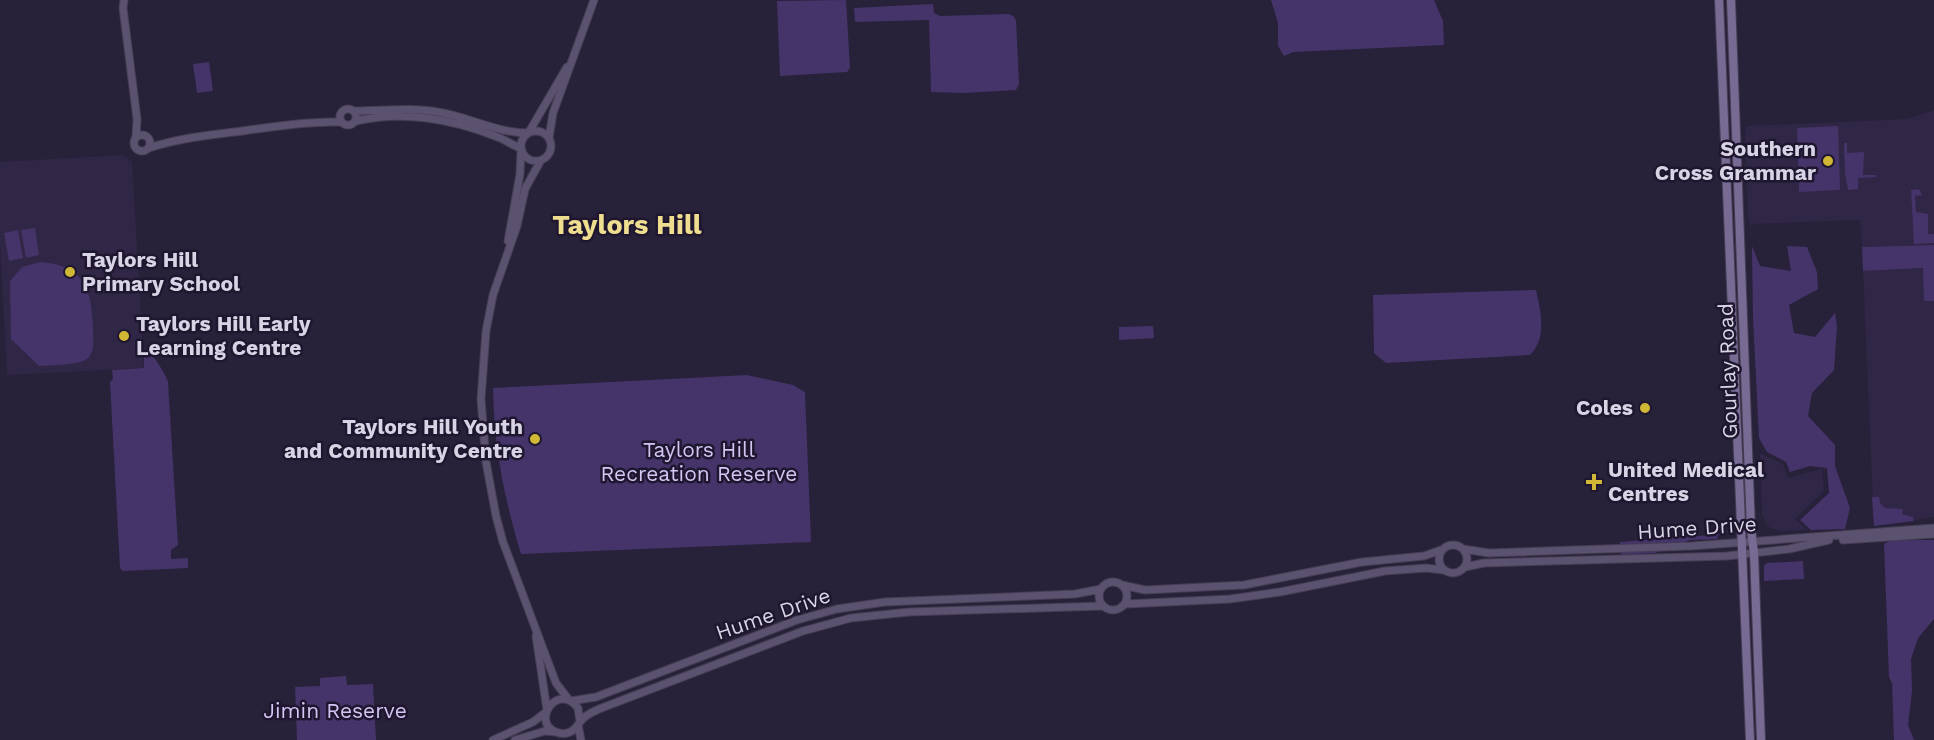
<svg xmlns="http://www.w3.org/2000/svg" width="1934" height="740" font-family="'Work Sans',sans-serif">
<rect width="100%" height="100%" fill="#28213a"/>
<path fill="#302646" d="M 1934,110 L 1934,245 L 1862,247 L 1860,220 L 1750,224 L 1748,215 L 1745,133 L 1747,126 L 1908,119 Z
M 123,155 L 132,162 L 144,368 L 7,375 L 0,242 L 0,162 Z
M 1934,268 L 1934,517 L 1874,526 L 1863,271 Z
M 1760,453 L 1783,464 L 1788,478 L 1822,469 L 1824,491 L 1795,519 L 1807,530 L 1780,531 L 1770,528 L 1765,522 L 1762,515 Z"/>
<path fill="#453469" d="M 846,0 L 850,68 L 847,72 L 780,76 L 777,1 Z
M 1271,0 L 1434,0 L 1443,21 L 1444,45 L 1293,52 L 1284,56 L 1278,46 L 1278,23 Z
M 933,4 L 934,13 L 940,16 L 1009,14 L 1013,16 L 1016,20 L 1019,84 L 1016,90 L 965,93 L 931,92 L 929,20 L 855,22 L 854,8 Z
M 209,62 L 213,91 L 197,93 L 193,64 Z
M 1838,126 L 1840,190 L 1799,192 L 1797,128 Z
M 1844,143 L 1847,143 L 1847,153 L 1864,152 L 1863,175 L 1876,175 L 1876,177 L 1858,178 L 1858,189 L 1848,190 L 1845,173 Z
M 1919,189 L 1922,195 L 1915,196 L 1916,212 L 1928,214 L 1928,234 L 1934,234 L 1934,243 L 1914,244 L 1911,190 Z
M 35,228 L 39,255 L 26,258 L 21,230 Z
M 18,230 L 23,258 L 9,261 L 4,233 Z
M 1934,245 L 1934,301 L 1924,301 L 1923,268 L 1863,271 L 1862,247 Z
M 1752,246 L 1760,266 L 1791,271 L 1787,246 L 1807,247 L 1817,272 L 1818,289 L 1789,305 L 1794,333 L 1815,337 L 1835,313 L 1837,327 L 1834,370 L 1812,393 L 1808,416 L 1835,445 L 1835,466 L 1850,508 L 1845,529 L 1811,530 L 1800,520 L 1829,493 L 1827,468 L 1810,466 L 1790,472 L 1786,462 L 1767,452 L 1759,438 L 1753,318 Z
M 40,262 C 84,265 92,289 93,329 C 93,338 95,349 89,357 C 82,366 51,365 39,366 L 11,339 L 10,281 L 22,267 Z
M 1536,290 C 1541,312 1547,338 1530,355 L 1386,363 L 1374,353 L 1373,295 Z
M 1153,326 L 1154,338 L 1119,340 L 1119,327 Z
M 144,350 L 150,350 C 156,362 164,370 168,382 L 178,545 L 171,550 L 171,559 L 188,558 L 188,568 L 123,571 L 120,568 L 110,382 L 113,379 L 112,370 L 144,368 Z
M 747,375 L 793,385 L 805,392 L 811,542 L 521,554 C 504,498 494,447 493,388 Z
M 1872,497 L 1879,497 L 1880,503 L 1885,508 L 1903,509 L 1902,514 L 1913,517 L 1914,521 L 1874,526 Z
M 1730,531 L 1718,535 L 1717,539 L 1690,540 L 1655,553 L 1621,555 L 1620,542 L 1711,535 Z
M 1892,540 L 1934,540 L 1934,619 L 1918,638 L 1911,659 L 1912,691 L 1908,725 L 1914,740 L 1894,740 L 1892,683 L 1889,677 L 1884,544 Z
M 1803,561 L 1804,579 L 1764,581 L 1764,566 L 1767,563 Z
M 346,676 L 347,685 L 373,684 L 376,740 L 297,740 L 295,687 L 320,686 L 320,678 Z"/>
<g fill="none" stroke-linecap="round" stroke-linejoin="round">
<defs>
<path id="tertiary" d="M 124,0 L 123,8 L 137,119 L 136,137
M340 117a8 8 0 1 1 16 0a8 8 0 1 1-16 0Z
M 354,111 C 382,111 410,107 438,112 C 469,117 497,133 528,133
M 356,121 C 402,110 452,119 495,136 C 504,139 512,145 520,148
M521 146a15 15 0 1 1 30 0a15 15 0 1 1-30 0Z
M 529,132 L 567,67
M134 143a8 8 0 1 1 16 0a8 8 0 1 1-16 0Z
M 549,138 L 553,113 L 594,0
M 149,148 C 181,137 215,135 249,130 C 280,126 310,121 341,122
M 541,160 L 525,189 L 517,226 L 493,295 L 486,331 L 481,399 L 486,462 L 496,516 L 503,542 L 556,683 L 569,700
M 508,241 L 520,174 L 521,151
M 1843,540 L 1934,534
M1439 559a14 14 0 1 1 28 0a14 14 0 1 1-28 0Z
M 1463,549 L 1489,553 L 1691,546 L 1934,528
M 1465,567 L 1484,563 L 1727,556 L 1789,549 L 1829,540
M1099 596a14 14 0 1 1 28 0a14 14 0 1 1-28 0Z
M 1122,585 L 1145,590 L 1244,585 L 1362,562 L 1424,556 L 1441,550
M 1126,604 L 1230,599 L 1280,592 L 1385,571 L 1426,568 L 1443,570
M 536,636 L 547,710
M 571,701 L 596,697 L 797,620 L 837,609 L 885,602 L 1075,594 L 1101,589
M 580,722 L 578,708 C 558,681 530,722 556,732 C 561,734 566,734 570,732 C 575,730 577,726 580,722 C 584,716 592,712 599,709 L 803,631 L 851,618 L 909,612 L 1102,606
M 578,725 L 581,740
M 493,740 L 533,722 L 546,712
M 515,740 L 545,731 L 556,732"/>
<path id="secondary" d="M 1719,0 L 1750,740
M 1731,0 L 1751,529 L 1754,553 L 1761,740"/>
</defs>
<use href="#tertiary" stroke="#453e53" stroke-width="9"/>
<use href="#secondary" stroke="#453e53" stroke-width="10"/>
<use href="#tertiary" stroke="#5a526f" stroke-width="7"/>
<use href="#secondary" stroke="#776b94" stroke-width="8"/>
</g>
<g fill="#d1b736" stroke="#1f172f" stroke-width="2">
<circle cx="1828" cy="161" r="6"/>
<circle cx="70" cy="272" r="6"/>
<circle cx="124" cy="336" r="6"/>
<circle cx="1645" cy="408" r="6"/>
<circle cx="535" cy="439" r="6"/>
<path d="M1591 473h6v6h6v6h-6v6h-6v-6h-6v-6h6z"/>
</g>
<g text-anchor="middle" stroke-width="5" stroke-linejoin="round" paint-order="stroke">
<g font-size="21" font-weight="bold" fill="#d9d4e5" stroke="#1f172f" text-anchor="end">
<text x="1816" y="156">Southern<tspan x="1816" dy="24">Cross Grammar</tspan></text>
<text x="82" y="267" text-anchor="start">Taylors Hill<tspan x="82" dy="24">Primary School</tspan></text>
<text x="136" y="331" text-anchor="start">Taylors Hill Early<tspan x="136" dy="24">Learning Centre</tspan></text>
<text x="1633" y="415">Coles</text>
<text x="523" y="434">Taylors Hill Youth<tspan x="523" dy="24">and Community Centre</tspan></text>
<text x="1608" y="477" text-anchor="start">United Medical<tspan x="1608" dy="24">Centres</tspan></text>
</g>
<g font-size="21" fill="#d9d4e5" stroke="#1f172f">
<text transform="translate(1728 371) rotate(-92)" y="7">Gourlay Road</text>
<text transform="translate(1697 528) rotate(-4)" y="7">Hume Drive</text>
<text transform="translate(773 614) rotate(-19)" y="7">Hume Drive</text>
</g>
<g font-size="21" fill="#d2c6f3" stroke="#1f172f">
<text x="699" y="457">Taylors Hill<tspan x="699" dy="24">Recreation Reserve</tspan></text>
<text x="335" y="718">Jimin Reserve</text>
</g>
<g font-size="27" font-weight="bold" fill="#f0de90" stroke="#1f172f">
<text x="627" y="234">Taylors Hill</text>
</g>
</g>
</svg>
